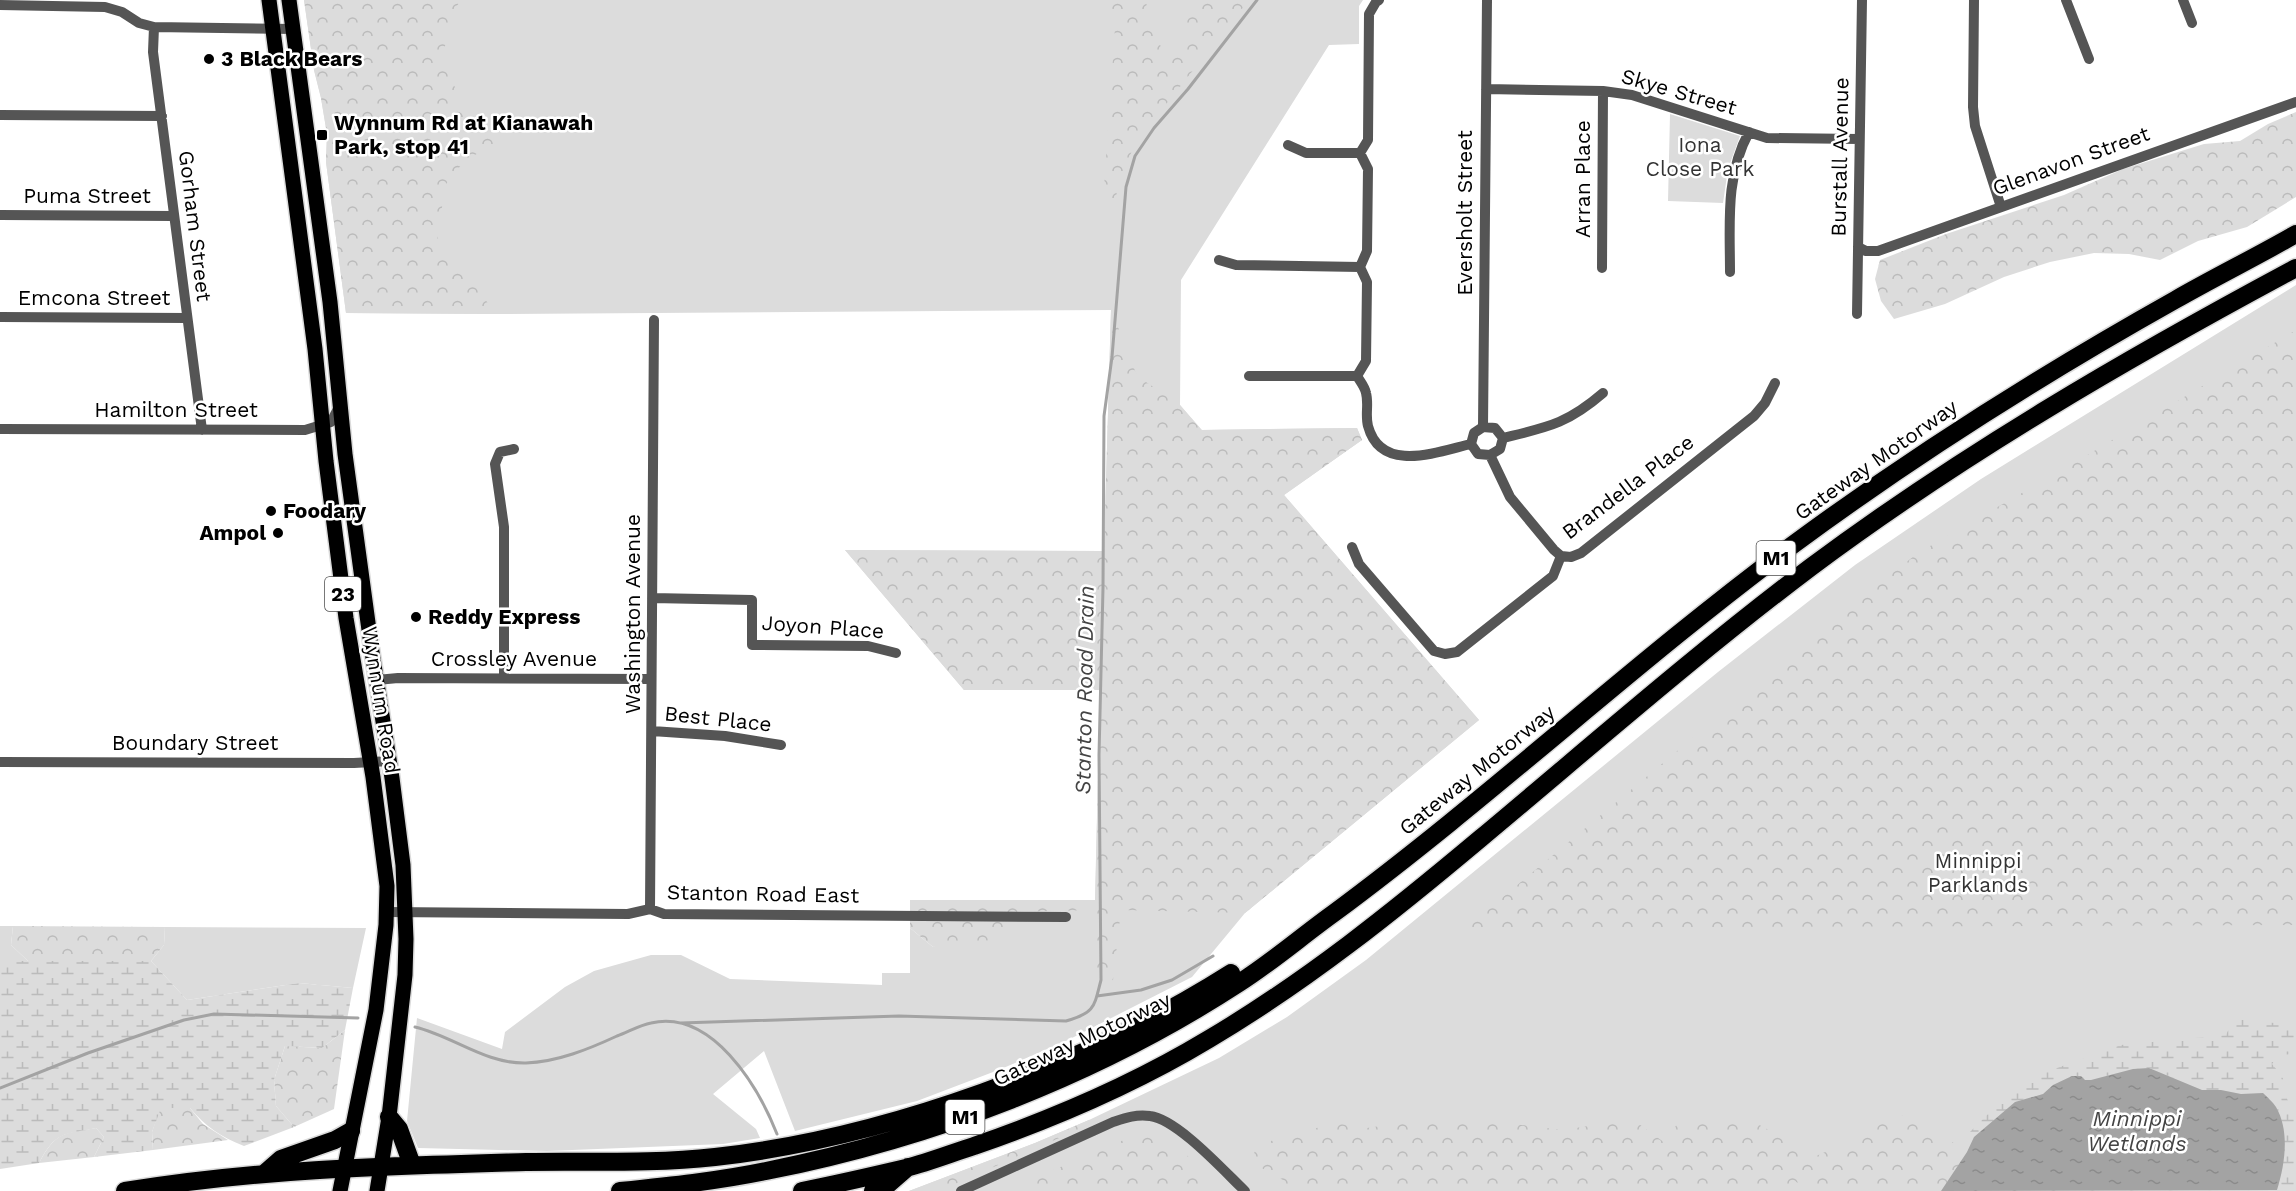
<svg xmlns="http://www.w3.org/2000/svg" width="2296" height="1191" font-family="'Work Sans',sans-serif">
<defs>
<pattern id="forest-crowns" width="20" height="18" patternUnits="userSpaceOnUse" patternTransform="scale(1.5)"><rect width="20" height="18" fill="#dcdcdc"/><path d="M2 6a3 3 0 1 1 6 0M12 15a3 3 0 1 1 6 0" fill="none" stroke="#bbb"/></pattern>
<pattern id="wetland-marsh" width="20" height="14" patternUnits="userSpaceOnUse" patternTransform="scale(1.5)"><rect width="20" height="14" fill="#dcdcdc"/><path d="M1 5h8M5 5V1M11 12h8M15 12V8" fill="none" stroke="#bbb"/></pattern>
<pattern id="water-ripples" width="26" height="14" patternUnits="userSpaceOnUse" patternTransform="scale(1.5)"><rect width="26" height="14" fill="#a3a3a3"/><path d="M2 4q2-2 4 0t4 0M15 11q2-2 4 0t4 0" fill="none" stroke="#8b8b8b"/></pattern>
</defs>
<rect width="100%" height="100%" fill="#fff"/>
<path fill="#dcdcdc" d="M 304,0 L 1363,0 L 1359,6 L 1359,44 L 1329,45 L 1181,280 L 1180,405 L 1202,430 L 1357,428 L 1362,440 L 1284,495 L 1479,720 L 1245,913 L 1192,977 L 1068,1040 L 1001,1069 L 917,1101 L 795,1131 L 764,1051 L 713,1094 L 756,1129 L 760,1138 L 723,1144 L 547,1151 L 418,1148 L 407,1121 L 417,1018 L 502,1049 L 505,1032 L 565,987 L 594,971 L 651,955 L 681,955 L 730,979 L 882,985 L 882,973 L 910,973 L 910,928 L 933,947 L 1010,912 L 1095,909 L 1100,690 L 964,690 L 845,550 L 1104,551 L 1111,310 L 496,314 L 346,313 L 326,162 L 327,134 L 321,98 L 314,70 Z
M 1670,114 L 1740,136 L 1728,169 L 1723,203 L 1668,201 Z
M 2296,285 L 2296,1191 L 909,1191 L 1035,1143 L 1089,1120 L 1219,1058 L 1287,1017 L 1366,960 L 1718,672 L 1855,565 L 1981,479 Z
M 0,926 L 13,926 L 11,945 L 28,961 L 0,961 Z
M 165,927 L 366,928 L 353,988 L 299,983 L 187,1000 L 151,961 L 164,945 Z"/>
<path fill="url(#forest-crowns)" d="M 304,0 L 462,0 L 453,10 L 447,32 L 443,61 L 458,94 L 476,115 L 505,141 L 466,159 L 446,184 L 437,236 L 448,262 L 475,286 L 496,314 L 346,313 L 326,162 L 327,134 L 321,98 L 314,70 Z
M 1105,0 L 1147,0 L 1146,10 L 1163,52 L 1184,43 L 1186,0 L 1249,0 L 1136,142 L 1117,184 L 1116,207 L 1103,202 L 1116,13 Z
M 2296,112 L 2296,197 L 2247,227 L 2198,241 L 2160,260 L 2129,254 L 2094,253 L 2050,262 L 2004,277 L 1945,304 L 1894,319 L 1881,301 L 1875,279 L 1880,260 L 1946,234 L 2064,195 L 2123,169 L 2204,144 L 2240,141 L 2268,124 Z
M 1111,309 L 1137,376 L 1180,405 L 1201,430 L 1357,428 L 1362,440 L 1284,495 L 1479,720 L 1245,913 L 1121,910 L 1113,980 L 1096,983 L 1094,910 L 1010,912 L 1002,939 L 933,947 L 910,928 L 910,900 L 1095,900 L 1100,690 L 964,690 L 845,550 L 1104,551 Z
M 2296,330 L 2296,925 L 1466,928 L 1855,602 L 1918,553 L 2084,457 Z
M 13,926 L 165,927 L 164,945 L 151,961 L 28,961 L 11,945 Z
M 345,1030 L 334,1109 L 294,1127 L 276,1106 L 274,1080 L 285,1046 L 322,1048 Z
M 160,1108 L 190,1108 L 203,1124 L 228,1140 L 153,1150 L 152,1132 Z
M 1912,1115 L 1967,1152 L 1941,1191 L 1809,1191 L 1795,1181 L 1779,1191 L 1287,1191 L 1283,1180 L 1251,1162 L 1257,1145 L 1334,1123 L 1367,1128 L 1446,1116 L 1563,1130 L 1632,1119 L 1665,1143 L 1682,1116 L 1743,1116 L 1816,1156 L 1867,1134 L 1890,1117 Z
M 1089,1120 L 1091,1124 L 939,1191 L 909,1191 L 1035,1143 Z
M 96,1128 L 104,1137 L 94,1157 L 39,1163 C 56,1131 63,1134 96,1128 Z
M 1153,1136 L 1178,1146 L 1221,1191 L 1004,1191 L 1126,1139 Z"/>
<path fill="url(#wetland-marsh)" d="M 0,961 L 151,961 L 187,1000 L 299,983 L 353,988 L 345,1030 L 322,1048 L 285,1046 L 274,1080 L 276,1106 L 294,1127 L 244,1146 C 221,1137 206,1127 190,1108 L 161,1108 L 152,1132 L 153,1150 L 94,1157 L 104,1137 L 96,1128 C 63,1135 56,1131 39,1163 L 0,1169 Z
M 2236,1019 L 2284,1024 L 2296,1033 L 2296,1054 L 2279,1055 L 2272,1064 L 2282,1076 L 2287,1091 L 2284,1094 L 2290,1104 L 2296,1103 L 2296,1191 L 2276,1191 L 2280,1119 L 2276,1106 L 2263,1093 L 2241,1094 L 2221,1090 L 2202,1090 L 2149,1068 L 2133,1069 L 2091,1080 L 2072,1076 L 2053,1085 L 2043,1094 L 2015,1102 L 1967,1152 L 1969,1133 L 2008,1094 L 2019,1091 L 2024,1080 L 2121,1045 L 2226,1035 L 2233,1020 Z"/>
<path fill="url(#water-ripples)" d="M 2149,1068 L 2202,1090 L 2221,1090 L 2241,1094 L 2263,1093 C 2267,1097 2273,1102 2276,1107 C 2290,1131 2285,1164 2277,1190 L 1941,1191 L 1967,1152 L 1974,1137 L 2015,1102 L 2043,1094 L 2053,1085 L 2072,1076 L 2081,1076 L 2085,1080 L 2091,1080 L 2133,1069 Z"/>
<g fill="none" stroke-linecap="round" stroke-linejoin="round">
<path stroke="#a3a3a3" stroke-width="3" d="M 1097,996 L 1141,990 L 1172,980 L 1213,956
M 681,1023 L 899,1016 L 1066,1021 C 1095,1013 1094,1007 1101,980 L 1099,755 L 1103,588 L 1104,416 L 1112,357 L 1126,187 L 1135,156 L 1154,128 L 1188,89 L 1257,0
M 415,1027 C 453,1036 485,1064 526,1063 C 557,1062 589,1049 617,1036 C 628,1032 640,1025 651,1023 C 712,1009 758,1086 777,1134
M 0,1088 L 88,1053 L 184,1020 L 214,1014 L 358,1018"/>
<defs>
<path id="primary" d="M 269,0 L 315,349 L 326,461 L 346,618 L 373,777 L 387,886 L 386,925 L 376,1010 L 340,1191
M 289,0 L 330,302 L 345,454 L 372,652 L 392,778 L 403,865 L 406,939 L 405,975 L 389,1117 L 377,1191"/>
<path id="highway" d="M 389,1117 L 399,1129 L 412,1165
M 265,1173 L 281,1159 L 335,1140 L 351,1131
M 125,1191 C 258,1169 391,1166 526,1162 C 589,1161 652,1164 715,1157 C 886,1138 1086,1065 1231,973
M 620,1191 C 669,1186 718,1181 766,1171 C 933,1138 1096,1076 1239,983 C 1272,962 1302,936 1334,913 C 1492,796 1636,661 1794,544 C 1916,454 2043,374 2175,300 C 2215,277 2256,257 2296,234
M 802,1191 C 837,1184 872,1176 906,1168 C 929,1162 952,1153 974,1146 C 1055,1118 1136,1083 1209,1039 C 1307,981 1394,911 1481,838 C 1590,747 1697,653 1811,567 C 1964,453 2128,358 2296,268
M 873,1191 L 885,1187 L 908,1167"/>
</defs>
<use href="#primary" stroke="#dbdbdb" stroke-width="18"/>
<use href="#highway" stroke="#dbdbdb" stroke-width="21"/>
<path stroke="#555" stroke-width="10" d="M 1379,0 L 1376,2 L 1369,14 L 1368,140 L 1360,153 L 1368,169 L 1367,251 L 1360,267 L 1367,282 L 1366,361 L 1357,376 C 1360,381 1365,387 1366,393 C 1369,404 1365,415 1368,426 C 1381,474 1437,452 1471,444
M 1974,0 L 1973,107 L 1975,126 L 2001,207
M 2066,0 L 2089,59
M 2183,0 L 2192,23
M 0,5 L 105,7 L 122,12 L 139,23 L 154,27 L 293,29
M 154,27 L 153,52 L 202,430
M 1486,89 L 1603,91 L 1632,95 L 1767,138 L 1859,139
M 0,115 L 162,116
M 1288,145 L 1306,153 L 1360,153
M 0,215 L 173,216
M 1858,247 L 1866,251 L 1878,251 L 2296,102
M 1219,260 L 1236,265 L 1360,267
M 1602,268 L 1603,91
M 1730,272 C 1730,224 1725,176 1749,132
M 1857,314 L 1862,0
M 0,317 L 187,318
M 1249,376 L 1357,376
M 1483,427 L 1487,0
M 1483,427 L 1495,428 L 1503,438 L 1500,449 L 1490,455 L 1478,454 L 1471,444 L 1474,433 Z
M 0,429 L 305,430 L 331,422 L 340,405
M 1503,438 C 1548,427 1567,424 1603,393
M 1490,455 L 1510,497 L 1554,550 L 1561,556
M 1352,547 L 1359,564 L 1434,651 L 1445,654 L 1457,652 L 1553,576 L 1561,556 L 1571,557 L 1581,553 L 1754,416 L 1765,403 L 1775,383
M 652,598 L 752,600 L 752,645 L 868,646 L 896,653
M 504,678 L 504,527 L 495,464 L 500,452 L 514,449
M 377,680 L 398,678 L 651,679
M 652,731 L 725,736 L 781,745
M 0,762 L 354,763 L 390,761
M 650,909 L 654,320
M 387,912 L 628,914 L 650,909 L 664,914 L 1066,917
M 961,1191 L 1113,1122 C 1125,1118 1136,1114 1150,1116 C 1177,1119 1224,1171 1245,1191"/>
<use href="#primary" stroke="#000" stroke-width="15"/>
<use href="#highway" stroke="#000" stroke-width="18"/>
</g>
<g fill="#000" stroke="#fff" stroke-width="2">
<circle cx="209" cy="59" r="6"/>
<rect x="316" y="129" width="12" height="12" rx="3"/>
<circle cx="271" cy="511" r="6"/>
<circle cx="278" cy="533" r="6"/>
<circle cx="416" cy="617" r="6"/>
</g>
<g text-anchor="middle" stroke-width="5" stroke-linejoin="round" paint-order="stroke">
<g fill="#fff" stroke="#4c4c4c" stroke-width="1.5">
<rect x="1756.5" y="541" width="39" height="34" rx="4.5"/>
<rect x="325" y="577" width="36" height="34" rx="4.5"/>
<rect x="945.5" y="1100" width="39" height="34" rx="4.5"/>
</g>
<g font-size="20" font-weight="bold" fill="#000">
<text x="1776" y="565">M1</text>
<text x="343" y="601">23</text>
<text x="965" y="1124">M1</text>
</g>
<g font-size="21" font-weight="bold" fill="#000" stroke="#fff" text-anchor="start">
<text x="221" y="66">3 Black Bears</text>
<text x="334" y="130">Wynnum Rd at Kianawah<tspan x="334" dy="24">Park, stop 41</tspan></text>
<text x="283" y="518">Foodary</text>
<text x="266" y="540" text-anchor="end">Ampol</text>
<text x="428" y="624">Reddy Express</text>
</g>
<g font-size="21" fill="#000" stroke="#fff">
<text transform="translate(1679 92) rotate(16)" y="7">Skye Street</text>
<text transform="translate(1840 157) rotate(-89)" y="7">Burstall Avenue</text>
<text transform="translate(2071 161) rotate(-20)" y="7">Glenavon Street</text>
<text transform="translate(1583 179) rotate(-90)" y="7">Arran Place</text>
<text x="87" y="203">Puma Street</text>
<text transform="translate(1465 213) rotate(-90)" y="7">Eversholt Street</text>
<text transform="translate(195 226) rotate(83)" y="7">Gorham Street</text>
<text x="94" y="305">Emcona Street</text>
<text x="176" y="417">Hamilton Street</text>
<text transform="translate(1876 460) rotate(-35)" y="7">Gateway Motorway</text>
<text transform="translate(1628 487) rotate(-37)" y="7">Brandella Place</text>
<text transform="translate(633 614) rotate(-90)" y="7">Washington Avenue</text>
<text transform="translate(823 627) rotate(4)" y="7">Joyon Place</text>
<text x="514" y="666">Crossley Avenue</text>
<text transform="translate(381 700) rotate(81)" y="7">Wynnum Road</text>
<text transform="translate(718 719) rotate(6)" y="7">Best Place</text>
<text x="195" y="750">Boundary Street</text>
<text transform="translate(1477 770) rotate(-39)" y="7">Gateway Motorway</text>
<text transform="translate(763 894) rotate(1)" y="7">Stanton Road East</text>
<text transform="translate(1082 1039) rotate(-25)" y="7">Gateway Motorway</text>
</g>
<g font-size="21" fill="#333" stroke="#fff">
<text x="1700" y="152">Iona<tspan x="1700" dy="24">Close Park</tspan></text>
<text x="1978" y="868">Minnippi<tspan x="1978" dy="24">Parklands</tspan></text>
</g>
<g font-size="22" font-style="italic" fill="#444" stroke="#fff">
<text transform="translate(1084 690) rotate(-89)" y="8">Stanton Road Drain</text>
<text x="2137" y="1126">Minnippi<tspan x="2137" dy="25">Wetlands</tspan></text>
</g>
</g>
</svg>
